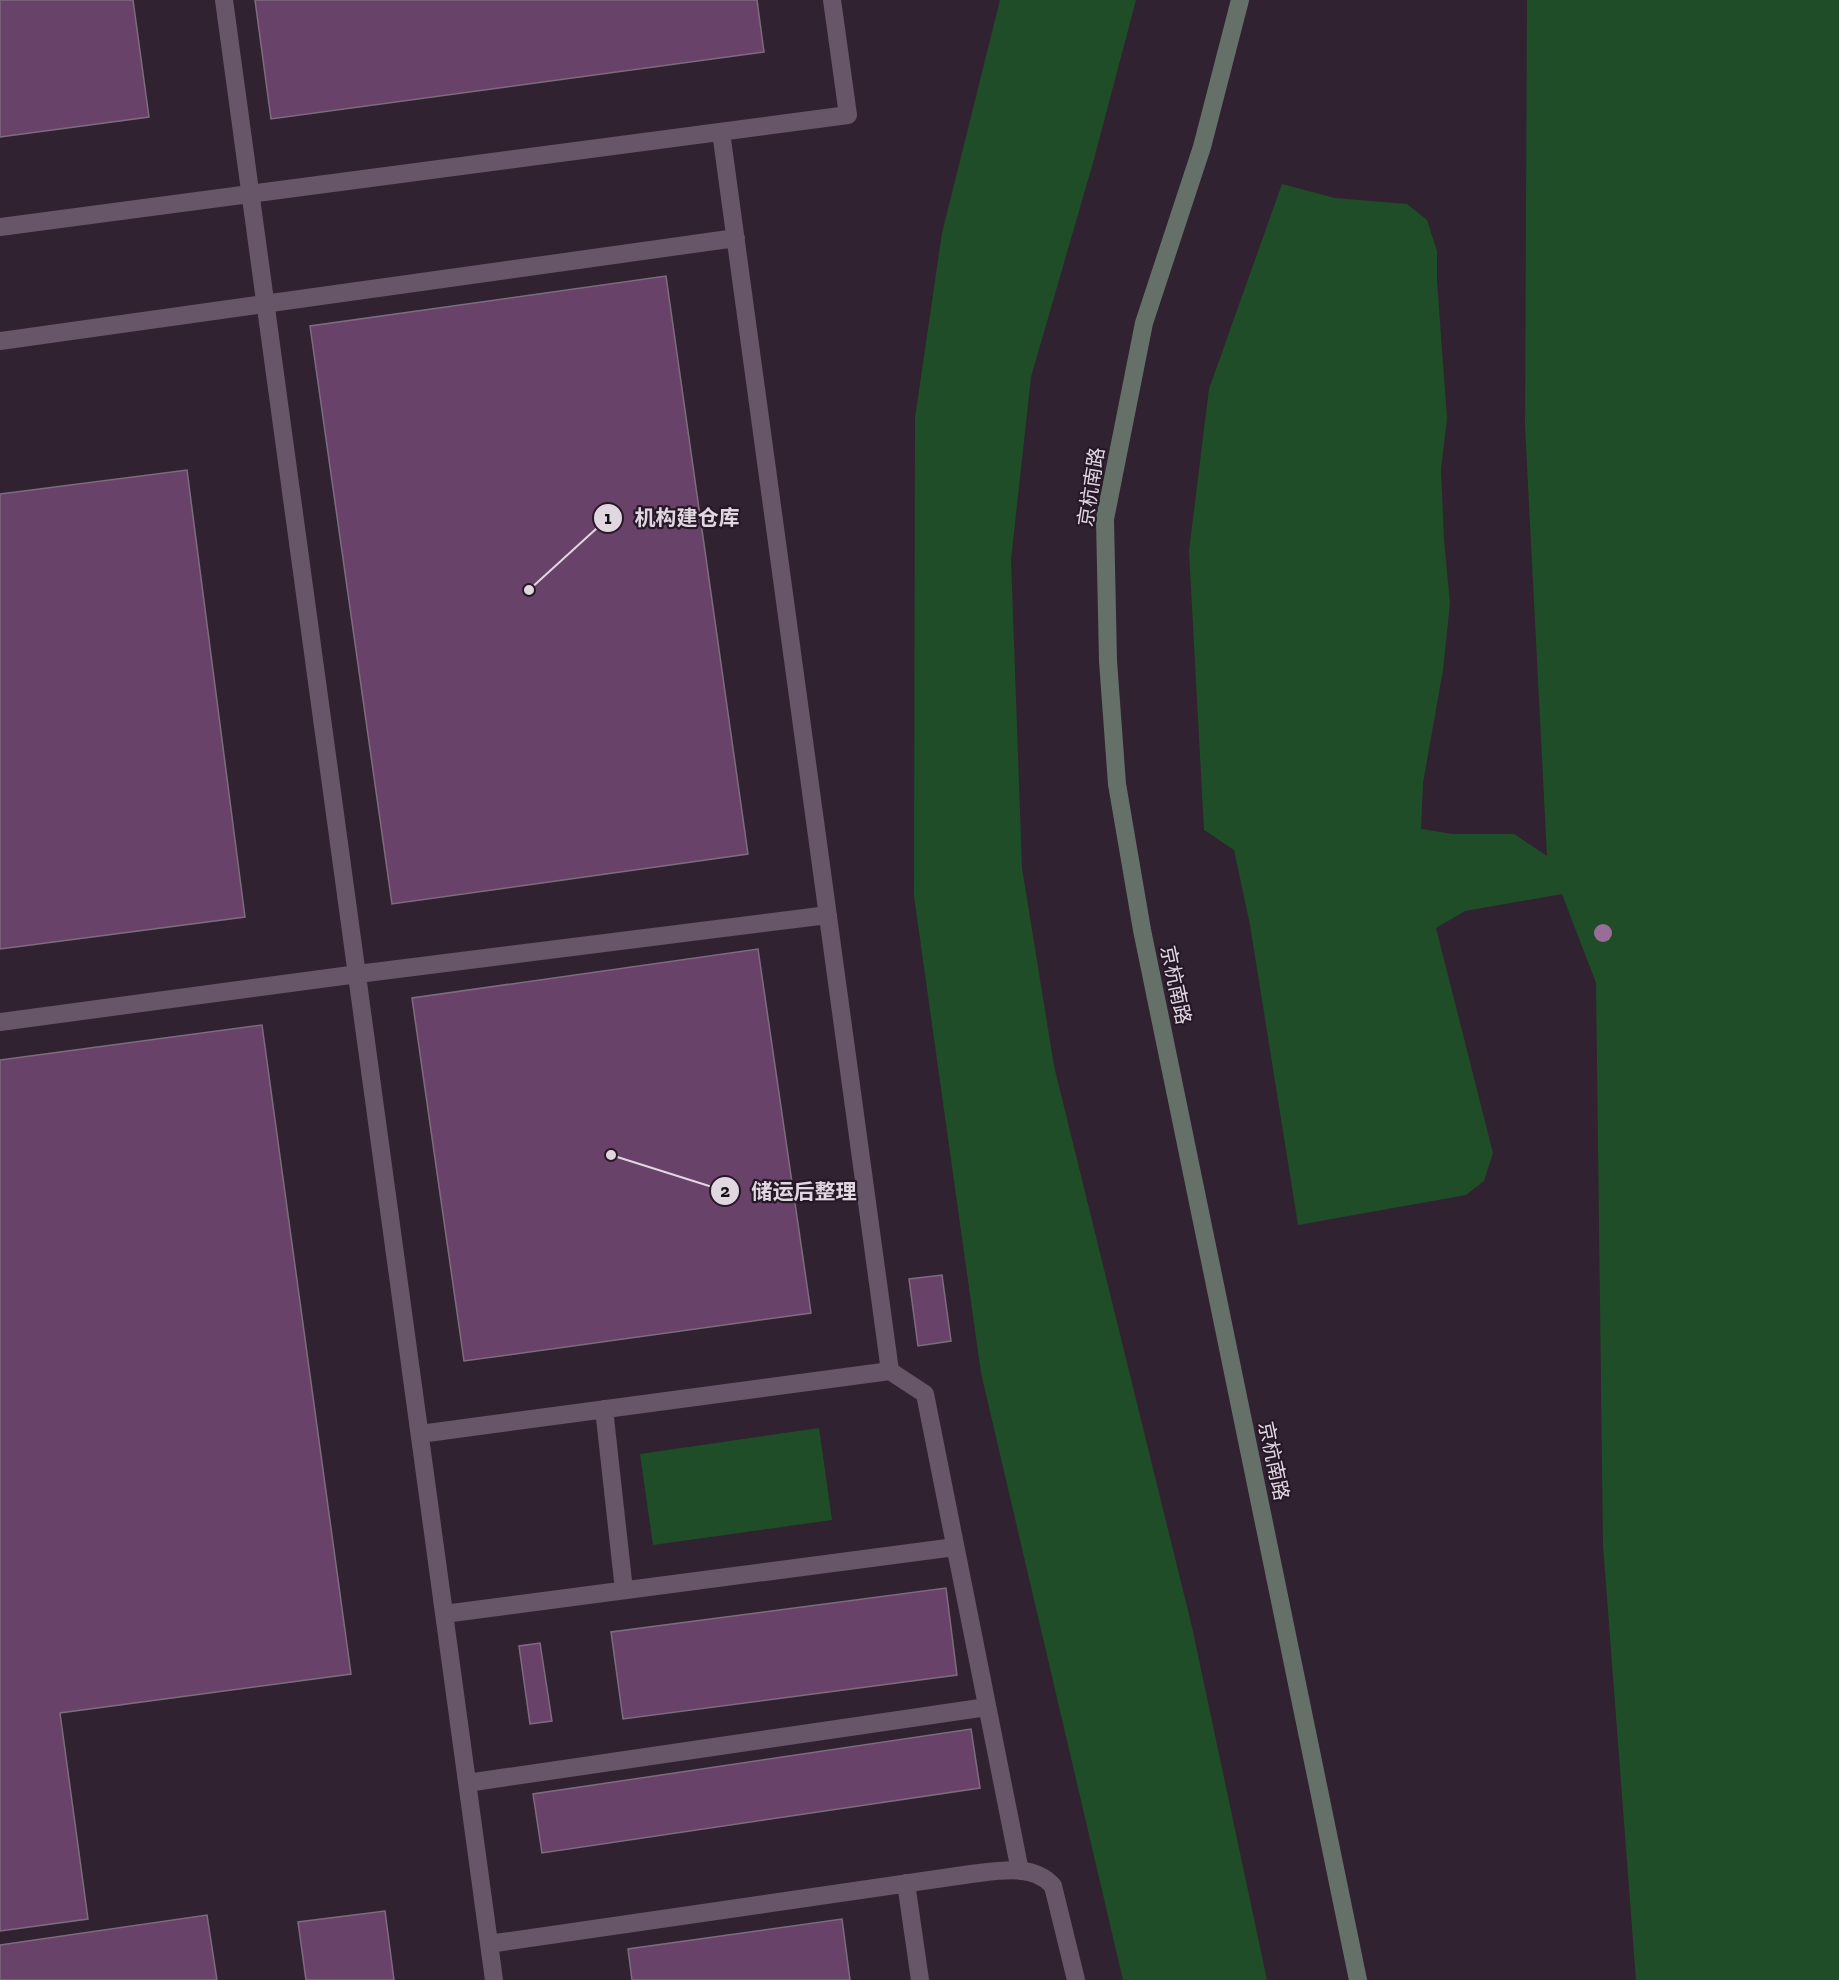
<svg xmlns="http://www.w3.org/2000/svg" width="1839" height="1980" font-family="'Zilla Slab','Noto Sans SC',serif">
<rect width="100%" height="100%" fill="#312231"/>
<path fill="#1f4d27" d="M 1000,0 L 1136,0 L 1094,159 L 1031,377 L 1011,560 L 1022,868 L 1054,1066 L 1192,1627 L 1267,1980 L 1123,1980 L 981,1373 L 914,896 L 915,418 L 942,233 Z
M 1527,0 L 1839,0 L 1839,1980 L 1636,1980 L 1603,1545 L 1596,983 L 1562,894 L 1465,911 L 1436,928 L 1493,1153 L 1484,1181 L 1466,1195 L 1298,1225 L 1250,925 L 1234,850 L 1204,830 L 1189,551 L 1209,389 L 1282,184 L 1335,198 L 1407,204 L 1427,220 L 1437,251 L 1437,281 L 1447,418 L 1441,470 L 1444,540 L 1450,603 L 1443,670 L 1423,783 L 1421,829 L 1453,834 L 1514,834 L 1547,856 L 1525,426 Z
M 819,1428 L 832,1520 L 653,1545 L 640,1454 Z"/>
<path fill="#69426a" stroke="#7e6c7e" stroke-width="1.5" d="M 0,0 L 133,0 L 149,117 L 0,137 Z
M 255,0 L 757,0 L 764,52 L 271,119 Z
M 666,276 L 748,854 L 392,904 L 310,326 Z
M 187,470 L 245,917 L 0,949 L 0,494 Z
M 758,949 L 811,1313 L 464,1361 L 412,998 Z
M 262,1025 L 351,1674 L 60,1713 L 88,1919 L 0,1931 L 0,1060 Z
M 942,1275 L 951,1341 L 918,1346 L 909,1279 Z
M 946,1588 L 957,1675 L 623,1719 L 611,1632 Z
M 540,1643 L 552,1721 L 530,1724 L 519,1646 Z
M 971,1729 L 980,1788 L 542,1853 L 533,1794 Z
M 385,1911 L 394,1980 L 306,1980 L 298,1922 Z
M 207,1915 L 217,1980 L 0,1980 L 0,1945 Z
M 842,1919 L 850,1980 L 632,1980 L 628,1949 Z"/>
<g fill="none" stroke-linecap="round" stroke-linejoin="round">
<path stroke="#675667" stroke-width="18" d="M 224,0 L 494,1980
M 0,227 L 848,115 L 832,0
M 0,341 L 736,238
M 0,1022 L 358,974 L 828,915
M 890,1371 L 925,1394 L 1020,1871
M 604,1409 L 624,1590
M 420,1434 L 890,1371 L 721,132
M 444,1614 L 955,1547
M 467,1783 L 987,1707
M 906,1883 L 920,1980
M 489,1944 L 971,1874 C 998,1871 1033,1863 1053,1886 L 1076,1980"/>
<path stroke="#657168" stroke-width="18" d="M 1240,0 L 1202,147 L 1144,323 L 1105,519 L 1108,661 L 1117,784 L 1142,930 L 1358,1980"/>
</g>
<circle fill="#986e99" cx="1603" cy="933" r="9"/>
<g text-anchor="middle" stroke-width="4.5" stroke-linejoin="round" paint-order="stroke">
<g font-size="20" fill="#e1d7e1" stroke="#271827">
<text transform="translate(1091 487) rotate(-81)" y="7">京杭南路</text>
<text transform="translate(1176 985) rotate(78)" y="7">京杭南路</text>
<text transform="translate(1274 1461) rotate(78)" y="7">京杭南路</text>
</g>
</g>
<path fill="none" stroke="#e1d7e1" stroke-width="2" d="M529 590L608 518M611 1155L725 1191"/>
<g fill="#e1d7e1" stroke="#271827" stroke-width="2">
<circle cx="529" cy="590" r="6"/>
<circle cx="611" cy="1155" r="6"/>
<circle cx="608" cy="518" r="15"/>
<circle cx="725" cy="1191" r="15"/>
</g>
<g font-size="18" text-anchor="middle" font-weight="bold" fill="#111">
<text x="608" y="524">1</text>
<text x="725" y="1197">2</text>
</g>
<g font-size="21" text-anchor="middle" font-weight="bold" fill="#e1d7e1" stroke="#271827" stroke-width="4.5" stroke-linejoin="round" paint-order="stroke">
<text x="687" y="525">机构建仓库</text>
<text x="804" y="1199">储运后整理</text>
</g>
</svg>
